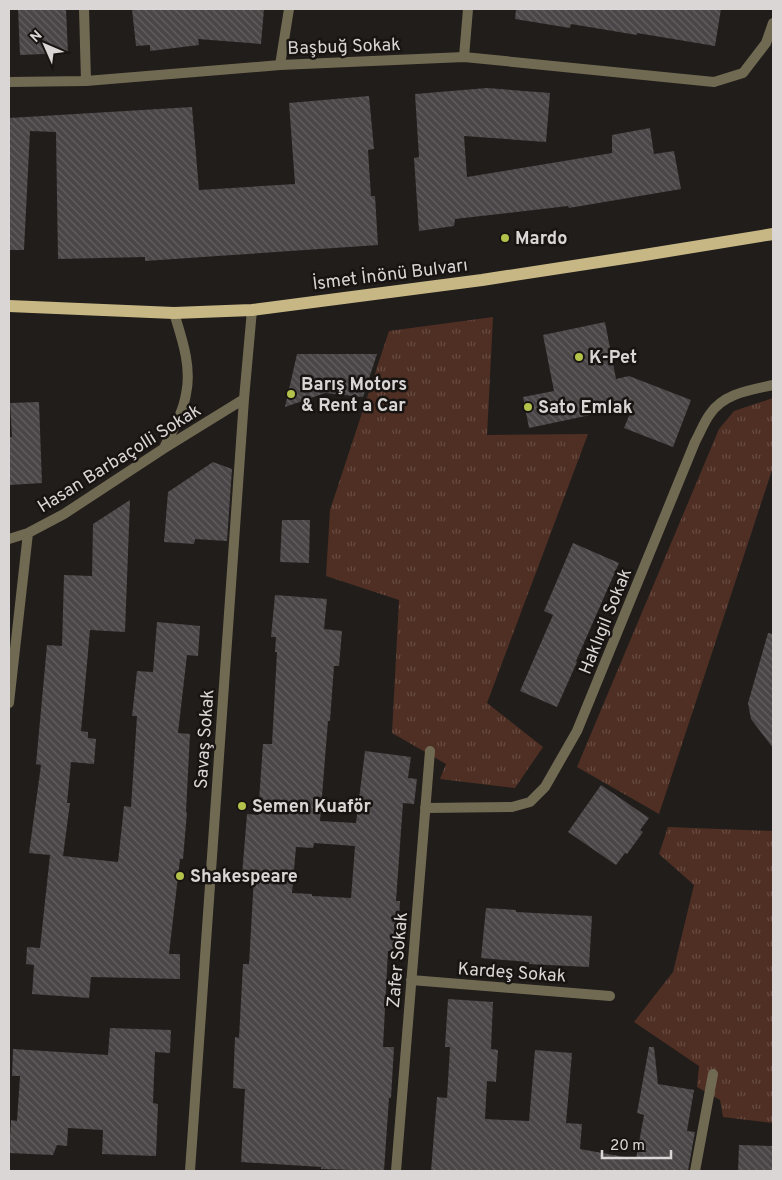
<svg xmlns="http://www.w3.org/2000/svg" width="782" height="1180" font-family="Overpass,sans-serif">
<defs>
<pattern id="grass-tufts" width="24" height="20" patternUnits="userSpaceOnUse" patternTransform="scale(1.25)"><rect width="24" height="20" fill="#4f2f23"/><path d="M3 7l-1-3M5 7V3M7 7l1-3M15 17l-1-3M17 17v-4M19 17l1-3" fill="none" stroke="#684c42"/></pattern>
<pattern id="building-back-hatch" width="6" height="6" patternUnits="userSpaceOnUse" patternTransform="scale(1.25)"><rect width="6" height="6" fill="#4a4546"/><path d="M-1 5l2 2M0 0l6 6M5-1l2 2" fill="none" stroke="#645f60"/></pattern>
</defs>
<rect width="100%" height="100%" fill="#211d1b"/>
<path fill="url(#grass-tufts)" d="M 493,317 L 487,435 L 588,434 L 487,703 L 543,747 L 515,788 L 440,779 L 446,764 L 392,733 L 399,600 L 326,576 L 330,510 L 389,331 Z
M 773,398 L 773,467 L 659,814 L 577,767 L 719,429 L 734,411 Z
M 668,827 L 773,831 L 773,1123 L 723,1117 L 720,1100 L 697,1087 L 699,1066 L 634,1022 L 673,972 L 694,885 L 659,854 Z"/>
<path fill="url(#building-back-hatch)" fill-rule="evenodd" d="M 18,9 L 66,9 L 68,53 L 20,55 Z
M 132,9 L 264,9 L 261,44 L 198,39 L 199,45 L 150,51 L 150,45 L 136,46 Z
M 516,9 L 721,9 L 715,46 L 637,33 L 637,35 L 571,24 L 570,28 L 515,19 Z
M 487,88 L 550,93 L 546,142 L 464,136 L 467,177 L 612,153 L 612,135 L 650,128 L 654,154 L 674,151 L 681,189 L 569,208 L 568,206 L 455,219 L 454,226 L 419,231 L 414,158 L 419,157 L 415,94 Z
M 369,96 L 374,149 L 368,150 L 371,196 L 375,196 L 378,245 L 145,261 L 145,257 L 58,259 L 56,132 L 30,131 L 24,250 L 9,250 L 9,118 L 192,107 L 199,190 L 295,184 L 289,103 Z
M 605,322 L 616,379 L 629,376 L 691,400 L 673,447 L 624,428 L 633,406 L 529,428 L 523,397 L 554,391 L 543,335 Z
M 297,354 L 377,354 L 363,397 L 325,393 L 285,407 Z
M 39,402 L 42,483 L 9,485 L 9,437 L 12,437 L 10,403 Z
M 213,462 L 232,469 L 227,541 L 195,539 L 194,544 L 164,542 L 168,492 Z
M 130,500 L 125,632 L 90,630 L 81,731 L 88,732 L 88,738 L 96,739 L 94,764 L 71,762 L 67,803 L 70,803 L 63,856 L 118,862 L 124,806 L 131,807 L 137,716 L 132,716 L 137,671 L 153,672 L 157,622 L 200,626 L 198,656 L 187,655 L 178,733 L 190,734 L 186,812 L 187,812 L 183,859 L 180,859 L 169,954 L 180,954 L 180,979 L 91,977 L 89,998 L 32,994 L 34,965 L 26,964 L 27,947 L 40,948 L 50,855 L 29,853 L 41,765 L 36,764 L 47,645 L 62,646 L 64,575 L 92,576 L 93,524 Z
M 282,520 L 310,520 L 309,563 L 280,562 Z
M 573,543 L 619,563 L 576,661 L 577,662 L 557,707 L 520,691 L 553,615 L 544,611 Z
M 275,595 L 327,599 L 324,629 L 342,631 L 339,666 L 334,666 L 330,721 L 328,721 L 320,821 L 356,823 L 365,751 L 411,757 L 408,778 L 417,779 L 414,804 L 403,803 L 396,901 L 400,901 L 397,952 L 388,951 L 383,1047 L 394,1047 L 391,1098 L 389,1098 L 384,1171 L 321,1169 L 321,1167 L 241,1162 L 245,1089 L 233,1088 L 235,1037 L 239,1038 L 243,964 L 249,964 L 254,876 L 242,875 L 247,814 L 258,815 L 263,744 L 272,744 L 277,652 L 275,652 L 276,637 L 271,637 ZM 314,843 L 355,846 L 351,898 L 312,896 L 312,894 L 292,893 L 296,847 L 313,848 Z
M 768,633 L 773,634 L 773,748 L 751,719 L 748,703 Z
M 601,785 L 649,818 L 640,830 L 643,832 L 627,854 L 625,853 L 616,865 L 568,832 Z
M 486,908 L 516,910 L 516,912 L 592,916 L 589,967 L 529,964 L 529,962 L 481,958 Z
M 448,999 L 493,1002 L 491,1049 L 498,1050 L 496,1082 L 487,1081 L 485,1119 L 529,1121 L 535,1050 L 572,1053 L 566,1123 L 582,1124 L 580,1149 L 636,1159 L 644,1115 L 637,1113 L 649,1047 L 654,1047 L 658,1084 L 694,1090 L 687,1131 L 695,1132 L 688,1171 L 431,1171 L 437,1097 L 447,1098 L 450,1047 L 445,1047 Z
M 110,1028 L 171,1030 L 170,1053 L 155,1052 L 153,1103 L 158,1104 L 156,1156 L 102,1154 L 103,1130 L 68,1128 L 67,1146 L 57,1145 L 53,1155 L 9,1153 L 11,1120 L 17,1121 L 20,1076 L 12,1076 L 13,1049 L 108,1055 Z
M 739,1145 L 773,1146 L 773,1171 L 738,1171 Z"/>
<g fill="none" stroke-linecap="round" stroke-linejoin="round">
<path stroke="#716a52" stroke-width="10" d="M 84,9 L 86,81
M 464,57 L 468,9
M 280,65 L 289,9
M 9,82 L 86,81 L 280,65 L 464,57 L 714,82 L 743,73 L 766,43 L 773,23
M 164,448 C 172,431 183,413 186,394 C 192,367 182,339 174,313
M 9,539 L 28,533 L 64,514 L 163,449 L 244,399
M 9,703 L 28,533
M 425,808 L 512,807 L 530,802 L 545,787 L 577,731 L 695,442 C 700,433 704,422 710,414 C 724,393 751,390 773,385
M 411,980 L 610,996
M 190,1171 L 244,399 L 252,310
M 396,1171 L 430,751
M 695,1171 L 713,1074"/>
<path stroke="#c6b785" stroke-width="12" d="M 9,306 L 174,313 L 252,310 L 482,280 L 638,256 L 773,234"/>
</g>
<g fill="#b3c24b" stroke="#181412" stroke-width="2">
<circle cx="505" cy="238" r="5"/>
<circle cx="579" cy="357" r="5"/>
<circle cx="291" cy="394" r="5"/>
<circle cx="528" cy="407" r="5"/>
<circle cx="242" cy="806" r="5"/>
<circle cx="180" cy="876" r="5"/>
</g>
<g text-anchor="middle" stroke-width="5" stroke-linejoin="round" paint-order="stroke">
<g font-size="18" fill="#d9d6d5" stroke="#181412">
<text transform="translate(344 46) rotate(-2)" y="6">Başbuğ Sokak</text>
<text transform="translate(390 274) rotate(-7)" y="6">İsmet İnönü Bulvarı</text>
<text transform="translate(119 458) rotate(-32)" y="6">Hasan Barbaçolli Sokak</text>
<text transform="translate(605 621) rotate(-68)" y="6">Haklıgil Sokak</text>
<text transform="translate(204 739) rotate(-86)" y="6">Savaş Sokak</text>
<text transform="translate(397 960) rotate(-85)" y="6">Zafer Sokak</text>
<text transform="translate(512 972) rotate(4)" y="6">Kardeş Sokak</text>
</g>
<g font-size="18" font-weight="bold" fill="#d9d6d5" stroke="#181412" text-anchor="start">
<text x="515" y="244">Mardo</text>
<text x="589" y="363">K-Pet</text>
<text x="301" y="390">Barış Motors<tspan x="301" dy="21">&amp; Rent a Car</tspan></text>
<text x="538" y="413">Sato Emlak</text>
<text x="252" y="812">Semen Kuaför</text>
<text x="190" y="882">Shakespeare</text>
</g>
</g>
<rect width="782" height="1180" fill="none" stroke="#d9d6d5" stroke-width="20"/>
<g transform="translate(45 45) rotate(315)" stroke="#181412" stroke-width="4" paint-order="stroke">
<path d="M0-4L9 19L0 12L-9 19Z" fill="#d9d6d5"/>
<text y="-8" font-size="14" font-weight="bold" text-anchor="middle" fill="#d9d6d5">N</text>
</g>
<path d="M602 1150v8h69v-8" fill="none" stroke="#d9d6d5" stroke-width="2.5"/>
<text x="610" y="1150" font-size="15" fill="#d9d6d5" stroke="#181412" stroke-width="4" paint-order="stroke">20 m</text>
</svg>
